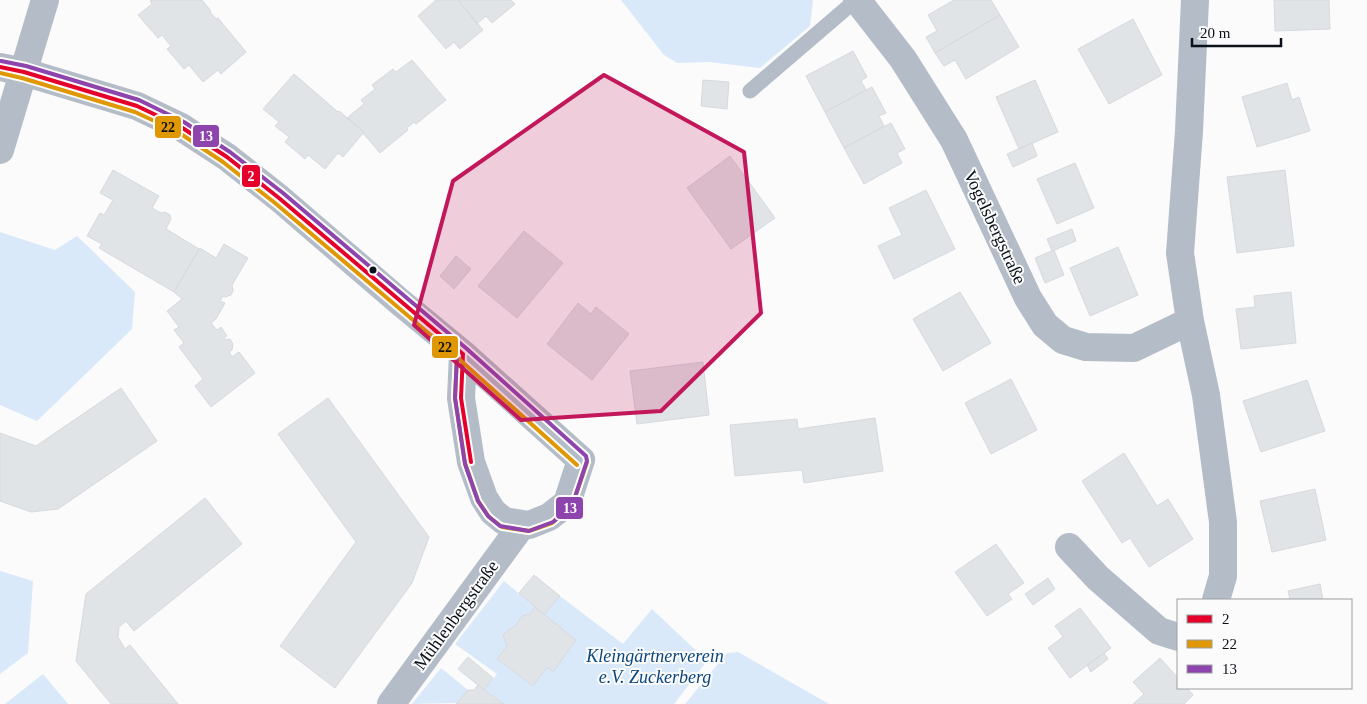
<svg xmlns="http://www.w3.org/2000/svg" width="1367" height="704" font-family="Georgia,serif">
<rect width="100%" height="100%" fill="#fbfbfb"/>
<path fill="#d9e9fa" d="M 621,0 L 813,0 L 810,26 L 760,68 L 709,62 L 677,63 L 664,55 Z
M 0,232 L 55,250 L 77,236 L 135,292 L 132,329 L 37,421 L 0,405 Z
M 0,571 L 33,581 L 28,653 L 0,674 Z
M 504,581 L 535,607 L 530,614 L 522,616 L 515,626 L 508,630 L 503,635 L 507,646 L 497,659 L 533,686 L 547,667 L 553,671 L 576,640 L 544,615 L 560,596 L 623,644 L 652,609 L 707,661 L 674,704 L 504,704 L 484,690 L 497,674 L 455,644 Z
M 738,652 L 829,704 L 685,704 L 727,653 Z
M 441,668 L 468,690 L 458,703 L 412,704 Z
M 43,674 L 68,704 L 5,704 Z"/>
<path fill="#e1e4e6" stroke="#d6d9de" d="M 151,0 L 202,0 L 211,11 L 210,12 L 216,19 L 218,18 L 246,52 L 221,74 L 218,70 L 203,82 L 189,65 L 184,69 L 167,49 L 171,46 L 162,35 L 158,38 L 138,15 L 152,4 L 150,1 Z
M 436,0 L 458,0 L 483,30 L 460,49 L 454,42 L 446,49 L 418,16 Z
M 458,0 L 511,0 L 515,4 L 492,23 L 486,16 L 477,24 Z
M 954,0 L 991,0 L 1000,15 L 935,53 L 926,37 L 937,31 L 928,15 Z
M 1274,0 L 1329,0 L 1330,29 L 1275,31 Z
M 1000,15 L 1019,47 L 966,79 L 955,60 L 944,66 L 935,53 Z
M 1133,19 L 1162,75 L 1109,104 L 1078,49 Z
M 853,51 L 867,77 L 861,81 L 866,90 L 825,112 L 806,76 Z
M 412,60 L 446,100 L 416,124 L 414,122 L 407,128 L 408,130 L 380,153 L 363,133 L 364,132 L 347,118 L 364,104 L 361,100 L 375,89 L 372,85 L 393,69 L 396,72 Z
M 294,74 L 338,112 L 339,111 L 364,132 L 343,157 L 338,153 L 325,169 L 308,155 L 305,159 L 285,142 L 289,137 L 275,126 L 279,122 L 263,109 Z
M 703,80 L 729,82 L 727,109 L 701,106 Z
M 1035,80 L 1058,132 L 1019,149 L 996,97 Z
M 1287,83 L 1292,100 L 1299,97 L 1310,131 L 1257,147 L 1242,97 Z
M 872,87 L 886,113 L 879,116 L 884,126 L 844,148 L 825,112 Z
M 891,123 L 905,149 L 897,153 L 902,163 L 864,184 L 844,148 Z
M 1032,143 L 1037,156 L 1013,167 L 1007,154 Z
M 730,156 L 775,218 L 731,249 L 687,188 Z
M 1075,163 L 1094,208 L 1057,224 L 1037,179 Z
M 113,170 L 159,196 L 152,208 L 161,213 L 165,212 L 170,215 L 171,219 L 166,229 L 199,249 L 174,292 L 99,248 L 102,244 L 87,236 L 100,213 L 104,215 L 113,200 L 100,193 Z
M 1285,170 L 1294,246 L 1237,253 L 1227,177 Z
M 926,190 L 955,249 L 894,279 L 878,246 L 902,235 L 889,208 Z
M 1072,229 L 1076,241 L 1052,251 L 1047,239 Z
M 524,231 L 563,263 L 517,318 L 478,286 Z
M 224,244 L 248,258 L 232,285 L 233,291 L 231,295 L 225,297 L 223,296 L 220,301 L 225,303 L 216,319 L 211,323 L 217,330 L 221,327 L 227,336 L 224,338 L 224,340 L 230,339 L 233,344 L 232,350 L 229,352 L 232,357 L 239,352 L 255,373 L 211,407 L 195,386 L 203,379 L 179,347 L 184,343 L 174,330 L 179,327 L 167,311 L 182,299 L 174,292 L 200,248 L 216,258 Z
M 1118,247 L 1138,295 L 1090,316 L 1070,268 Z
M 1054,250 L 1064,275 L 1045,283 L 1035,258 Z
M 456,256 L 471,269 L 454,289 L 440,276 Z
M 960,292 L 991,343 L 943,371 L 913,319 Z
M 1291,292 L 1296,343 L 1241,349 L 1236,309 L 1255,307 L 1254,296 Z
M 578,303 L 591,314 L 596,307 L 629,334 L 592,380 L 547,344 Z
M 703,362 L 709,415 L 637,424 L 630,371 Z
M 1011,379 L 1037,430 L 991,454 L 965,403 Z
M 1307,380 L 1325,431 L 1261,452 L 1243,401 Z
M 121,388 L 157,441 L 58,509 L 31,512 L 0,501 L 0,433 L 36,446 Z
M 328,398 L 429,537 L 412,583 L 335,688 L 280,646 L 356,542 L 278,434 Z
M 875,418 L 883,471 L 804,483 L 802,470 L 735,476 L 730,425 L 797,419 L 798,429 Z
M 1124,453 L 1157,506 L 1168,499 L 1193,539 L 1149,567 L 1130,538 L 1122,543 L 1082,481 Z
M 1315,489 L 1326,540 L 1272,552 L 1260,501 Z
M 205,498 L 242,544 L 134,631 L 126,621 L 119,627 L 118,637 L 125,649 L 130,645 L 178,704 L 111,704 L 76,661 L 86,594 Z
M 996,544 L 1024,583 L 1008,594 L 1012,599 L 987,616 L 955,572 Z
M 534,575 L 560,596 L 544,615 L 519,593 Z
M 1048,578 L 1055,589 L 1033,605 L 1025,594 Z
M 1320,584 L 1323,600 L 1285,600 L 1290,599 L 1288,591 Z
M 535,607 L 576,640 L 553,672 L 547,667 L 533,686 L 497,659 L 507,646 L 503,635 L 508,630 L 515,626 L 522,616 L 530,614 Z
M 1080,608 L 1111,648 L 1070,678 L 1048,648 L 1063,637 L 1055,626 Z
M 1104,653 L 1108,659 L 1091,672 L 1087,665 Z
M 468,657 L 493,678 L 484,690 L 458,669 Z
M 1160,658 L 1178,678 L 1178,688 L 1187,688 L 1193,695 L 1184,704 L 1133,704 L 1144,694 L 1133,682 Z
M 478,685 L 484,690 L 504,704 L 456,704 L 468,690 L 474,690 Z"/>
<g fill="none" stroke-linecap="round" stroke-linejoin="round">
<path stroke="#b3bcc7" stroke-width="15" d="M 750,91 L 856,0"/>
<path stroke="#b3bcc7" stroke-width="28" d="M 857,0 L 903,59 L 954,140 L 1028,298 L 1045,325 L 1063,340 L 1086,347 L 1134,348 L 1190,321
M 1195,0 L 1189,131 L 1180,253 L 1190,321 L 1206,395 L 1223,522 L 1223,576 L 1216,600
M 0,67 L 24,72 L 137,106 L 181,127 L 227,157 L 279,198 L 400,302 L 463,354 L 581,460 L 567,503 L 549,517 L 529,525 L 504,521 L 493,512 L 484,498 L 471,462 L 461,398 L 463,354
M 0,150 L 45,0
M 1069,547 L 1098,578 L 1159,631 L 1178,637
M 391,704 L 522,525"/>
<defs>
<path id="bus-1" d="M 0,67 L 24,72 L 137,106 L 181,127 L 227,157 L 279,198 L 463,354
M 463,354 L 461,398 L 471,462"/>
<path id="bus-2" d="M 0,73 L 22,78 L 135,112 L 178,132 L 223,162 L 275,203 L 459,359 L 577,465
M 457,354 L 455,398 L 465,463 L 478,501 L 489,517 L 502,527 L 529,531 L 552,523 L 572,506 L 587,462"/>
<path id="bus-3" d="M 1,61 L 26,66 L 139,100 L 184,122 L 230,152 L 283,193 L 467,349 L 586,456 L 587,461 L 572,506 L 553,522 L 529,531 L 500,526 L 488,516 L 478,501 L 465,464 L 455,398 L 457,357"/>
</defs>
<use href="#bus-1" stroke="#fbfbfb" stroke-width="8"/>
<use href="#bus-2" stroke="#fbfbfb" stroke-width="8"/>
<use href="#bus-3" stroke="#fbfbfb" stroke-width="8"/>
<use href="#bus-1" stroke="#e4002b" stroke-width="4"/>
<use href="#bus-2" stroke="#df9702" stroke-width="4"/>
<use href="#bus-3" stroke="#8e44ad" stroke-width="4"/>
</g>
<path fill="#c2185b" fill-opacity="0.2" stroke="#c2185b" stroke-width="4" stroke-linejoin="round" d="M 604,75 L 744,152 L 761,313 L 661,411 L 521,420 L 414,325 L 453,181 Z"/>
<circle fill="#0a1119" stroke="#fbfbfb" stroke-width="2" cx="373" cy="270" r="4.5"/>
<g text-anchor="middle" stroke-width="4" stroke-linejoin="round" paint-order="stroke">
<g font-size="18" fill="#0a1119" stroke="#fbfbfb">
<text transform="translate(995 227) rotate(65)" y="6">Vogelsbergstraße</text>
<text transform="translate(456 615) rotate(-54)" y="6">Mühlenbergstraße</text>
</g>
<g font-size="18" font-style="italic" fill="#0b467d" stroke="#fbfbfb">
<text x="655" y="662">Kleingärtnerverein<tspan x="655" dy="21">e.V. Zuckerberg</tspan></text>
</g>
</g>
<g stroke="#fbfbfb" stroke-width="2">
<rect x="154" y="115" width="28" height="24" rx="5" fill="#df9702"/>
<rect x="192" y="124" width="28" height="24" rx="5" fill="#8e44ad"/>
<rect x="241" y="164" width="20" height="24" rx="5" fill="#e4002b"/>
<rect x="431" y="335" width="28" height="24" rx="5" fill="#df9702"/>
<rect x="555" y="496" width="29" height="24" rx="5" fill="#8e44ad"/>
</g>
<g font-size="14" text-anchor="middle" font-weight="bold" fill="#fff">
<text x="206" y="141">13</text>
<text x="251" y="181">2</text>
<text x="570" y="513">13</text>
</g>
<g font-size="14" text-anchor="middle" font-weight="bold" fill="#111">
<text x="168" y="132">22</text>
<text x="445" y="352">22</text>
</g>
<rect x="1177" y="599" width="175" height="90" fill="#fbfbfb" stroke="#9b9da1"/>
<rect x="1187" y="615" width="25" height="8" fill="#e4002b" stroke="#9b9da1"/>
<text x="1222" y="624" font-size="15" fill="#0a1119">2</text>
<rect x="1187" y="640" width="25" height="8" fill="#df9702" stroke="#9b9da1"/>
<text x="1222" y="649" font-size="15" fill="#0a1119">22</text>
<rect x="1187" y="665" width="25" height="8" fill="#8e44ad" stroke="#9b9da1"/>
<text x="1222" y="674" font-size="15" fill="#0a1119">13</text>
<path d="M1192 38v8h89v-8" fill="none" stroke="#0a1119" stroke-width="2.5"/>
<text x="1200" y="38" font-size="15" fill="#0a1119" stroke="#fbfbfb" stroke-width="4" paint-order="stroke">20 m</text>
</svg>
